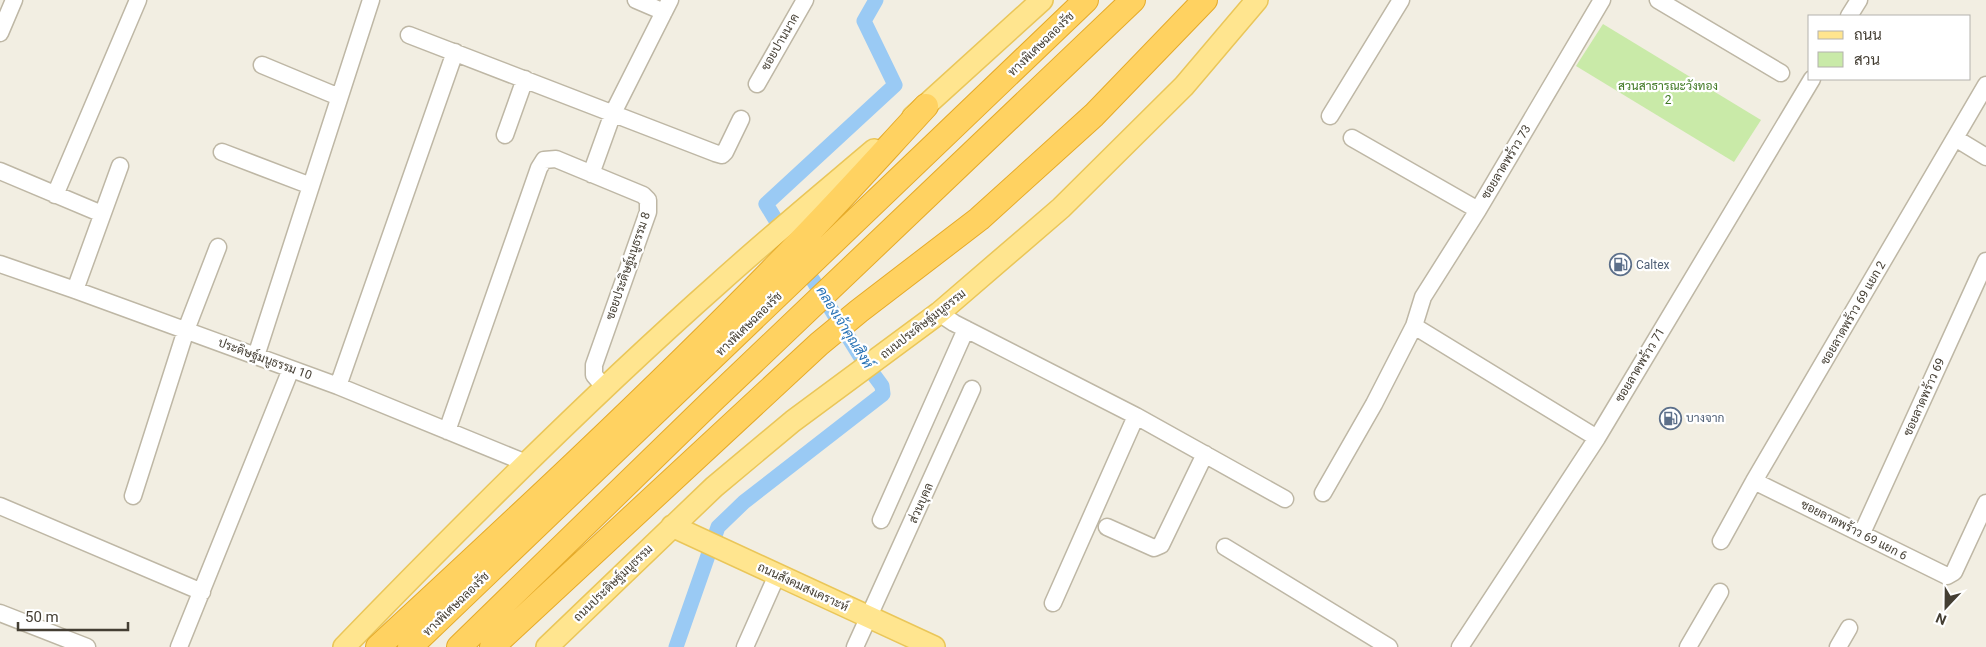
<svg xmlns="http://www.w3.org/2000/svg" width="1986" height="647" font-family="Roboto,Sarabun,sans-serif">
<rect width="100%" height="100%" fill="#f2eee2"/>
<path fill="#c9eaa8" d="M 1603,24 L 1761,120 L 1734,162 L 1576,66 Z"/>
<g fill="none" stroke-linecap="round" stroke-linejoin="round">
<path stroke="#9acaf4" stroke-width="15" d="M 786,237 L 766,204 L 895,85 L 864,21 L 876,0
M 676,647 L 718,527 L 744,502 L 883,394 L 882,386 L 860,356 L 801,261"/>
<defs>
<path id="minor" d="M 636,0 L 664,12
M 1658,0 L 1781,73
M 1849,16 L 1859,0
M 0,33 L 14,0
M 409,35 L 715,153 L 722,155 L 725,152 L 741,119
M 262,65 L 339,97
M 757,84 L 805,0
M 1330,116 L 1401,0
M 505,135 L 525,79
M 1352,138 L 1478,210
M 1955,138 L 1986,157
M 222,152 L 311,186
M 0,171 L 102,214
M 591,174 L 613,113 L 670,0
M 55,195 L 138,0
M 0,264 L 75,290 L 338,386 L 526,463
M 75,290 L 120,166
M 939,313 L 954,323 L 1136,416 L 1285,499
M 1414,326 L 1597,438
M 256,356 L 371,0
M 338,386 L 455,52
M 447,431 L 539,168 L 544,160 L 556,159 L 643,195 L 648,200 L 648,212 L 594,365 L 594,375 L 605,388
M 1754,481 L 1947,576 L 1954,572 L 1986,503
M 1323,493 L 1374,404 L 1414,326 L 1423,297 L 1478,210 L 1602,0
M 133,496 L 186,330 L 218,247
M 0,506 L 202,592
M 881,520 L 966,329
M 1107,527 L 1154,548 L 1161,545 L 1205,454
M 1862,533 L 1986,261
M 1721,541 L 1754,481 L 1986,85
M 1225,547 L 1389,647
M 1053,603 L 1136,416
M 0,613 L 87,647
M 179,647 L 291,369
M 745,647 L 777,575
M 855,647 L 972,389
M 1460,647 L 1597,438 L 1812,79
M 1688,647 L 1720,592
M 1838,647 L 1849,628"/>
<path id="major" d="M 913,117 L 1042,0
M 672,526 L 934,647
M 344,647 C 465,522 589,398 719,283 C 770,237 822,194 874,150
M 547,647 L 714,487 L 793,421 L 939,313 L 1061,208 L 1184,86 L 1257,0"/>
<path id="highway" d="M 378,647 C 513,522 649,396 778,264 C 829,213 877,159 926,106
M 410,647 L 1086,0
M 459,647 L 713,400 L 1133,0
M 492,647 L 819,344 L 859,311 L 979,219 L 1094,115 L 1205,0"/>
</defs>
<use href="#minor" stroke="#beb7a5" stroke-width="19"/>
<use href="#major" stroke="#eac659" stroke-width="24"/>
<use href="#highway" stroke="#e5aa29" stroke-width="26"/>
<use href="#minor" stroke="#fff" stroke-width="16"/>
<use href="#major" stroke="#ffe58f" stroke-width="21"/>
<use href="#highway" stroke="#ffd261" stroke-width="24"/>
</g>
<defs>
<symbol id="fuel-ring" viewBox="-11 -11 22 22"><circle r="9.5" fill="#fff" stroke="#5c6f8a" stroke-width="1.5"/><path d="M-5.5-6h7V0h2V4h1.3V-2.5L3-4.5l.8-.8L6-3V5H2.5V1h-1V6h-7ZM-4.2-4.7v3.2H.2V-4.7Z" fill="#5c6f8a"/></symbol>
</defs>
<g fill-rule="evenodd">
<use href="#fuel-ring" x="1608" y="252" width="25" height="25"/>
<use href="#fuel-ring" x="1658" y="406" width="25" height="25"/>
</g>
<g text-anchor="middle" stroke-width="4.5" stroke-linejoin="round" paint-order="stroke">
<g font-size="12" fill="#443e33" stroke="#fff">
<text transform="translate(780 42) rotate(-60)" y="4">ซอยปานนาค</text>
<text transform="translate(1041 44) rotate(-44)" y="4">ทางพิเศษฉลองรัช</text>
<text transform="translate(1506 162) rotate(-59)" y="4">ซอยลาดพร้าว 73</text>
<text transform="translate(628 266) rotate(-71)" y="4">ซอยประดิษฐ์มนูธรรม 8</text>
<text transform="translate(1853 313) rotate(-60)" y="4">ซอยลาดพร้าว 69 แยก 2</text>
<text transform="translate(749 324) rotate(-44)" y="4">ทางพิเศษฉลองรัช</text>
<text transform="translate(923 324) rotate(-38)" y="4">ถนนประดิษฐ์มนูธรรม</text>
<text transform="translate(265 359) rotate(20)" y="4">ประดิษฐ์มนูธรรม 10</text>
<text transform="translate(1640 365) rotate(-59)" y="4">ซอยลาดพร้าว 71</text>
<text transform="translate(1924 397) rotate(-66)" y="4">ซอยลาดพร้าว 69</text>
<text transform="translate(921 503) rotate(-66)" y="4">ส่วนบุคล</text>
<text transform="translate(1854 530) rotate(27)" y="4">ซอยลาดพร้าว 69 แยก 6</text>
<text transform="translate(613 583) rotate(-44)" y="4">ถนนประดิษฐ์มนูธรรม</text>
<text transform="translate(803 587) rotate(25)" y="4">ถนนสังคมสงเคราะห์</text>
<text transform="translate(456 604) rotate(-44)" y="4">ทางพิเศษฉลองรัช</text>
</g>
<g font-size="12" fill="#3f7823" stroke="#fff">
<text x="1668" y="90">สวนสาธารณะวังทอง<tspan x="1668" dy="14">2</tspan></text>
</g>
<g font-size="12" fill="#4e5e75" stroke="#fff" text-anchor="start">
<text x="1636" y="269">Caltex</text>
<text x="1686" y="422">บางจาก</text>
</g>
<g font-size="14" font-style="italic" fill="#2772b5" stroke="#fff">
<text transform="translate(845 327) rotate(58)" y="5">คลองเจ้าคุณสิงห์</text>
</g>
</g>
<rect x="1808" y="15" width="162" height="65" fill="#ffffff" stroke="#b4b2ad"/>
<rect x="1818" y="31" width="25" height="8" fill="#ffe58f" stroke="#b4b2ad"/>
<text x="1854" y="40" font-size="15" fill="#443e33">ถนน</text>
<rect x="1818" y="52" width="25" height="15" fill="#c9eaa8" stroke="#b4b2ad"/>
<text x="1854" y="65" font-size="15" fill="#443e33">สวน</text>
<g transform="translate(1946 607) rotate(202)" stroke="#ffffff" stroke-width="4" paint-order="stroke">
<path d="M0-4L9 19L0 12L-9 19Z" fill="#443e33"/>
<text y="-8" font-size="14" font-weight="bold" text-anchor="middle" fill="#443e33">N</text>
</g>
<path d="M18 622v8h110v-8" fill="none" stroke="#443e33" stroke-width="2.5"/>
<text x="25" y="622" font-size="15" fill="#443e33" stroke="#ffffff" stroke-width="4" paint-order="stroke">50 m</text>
</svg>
